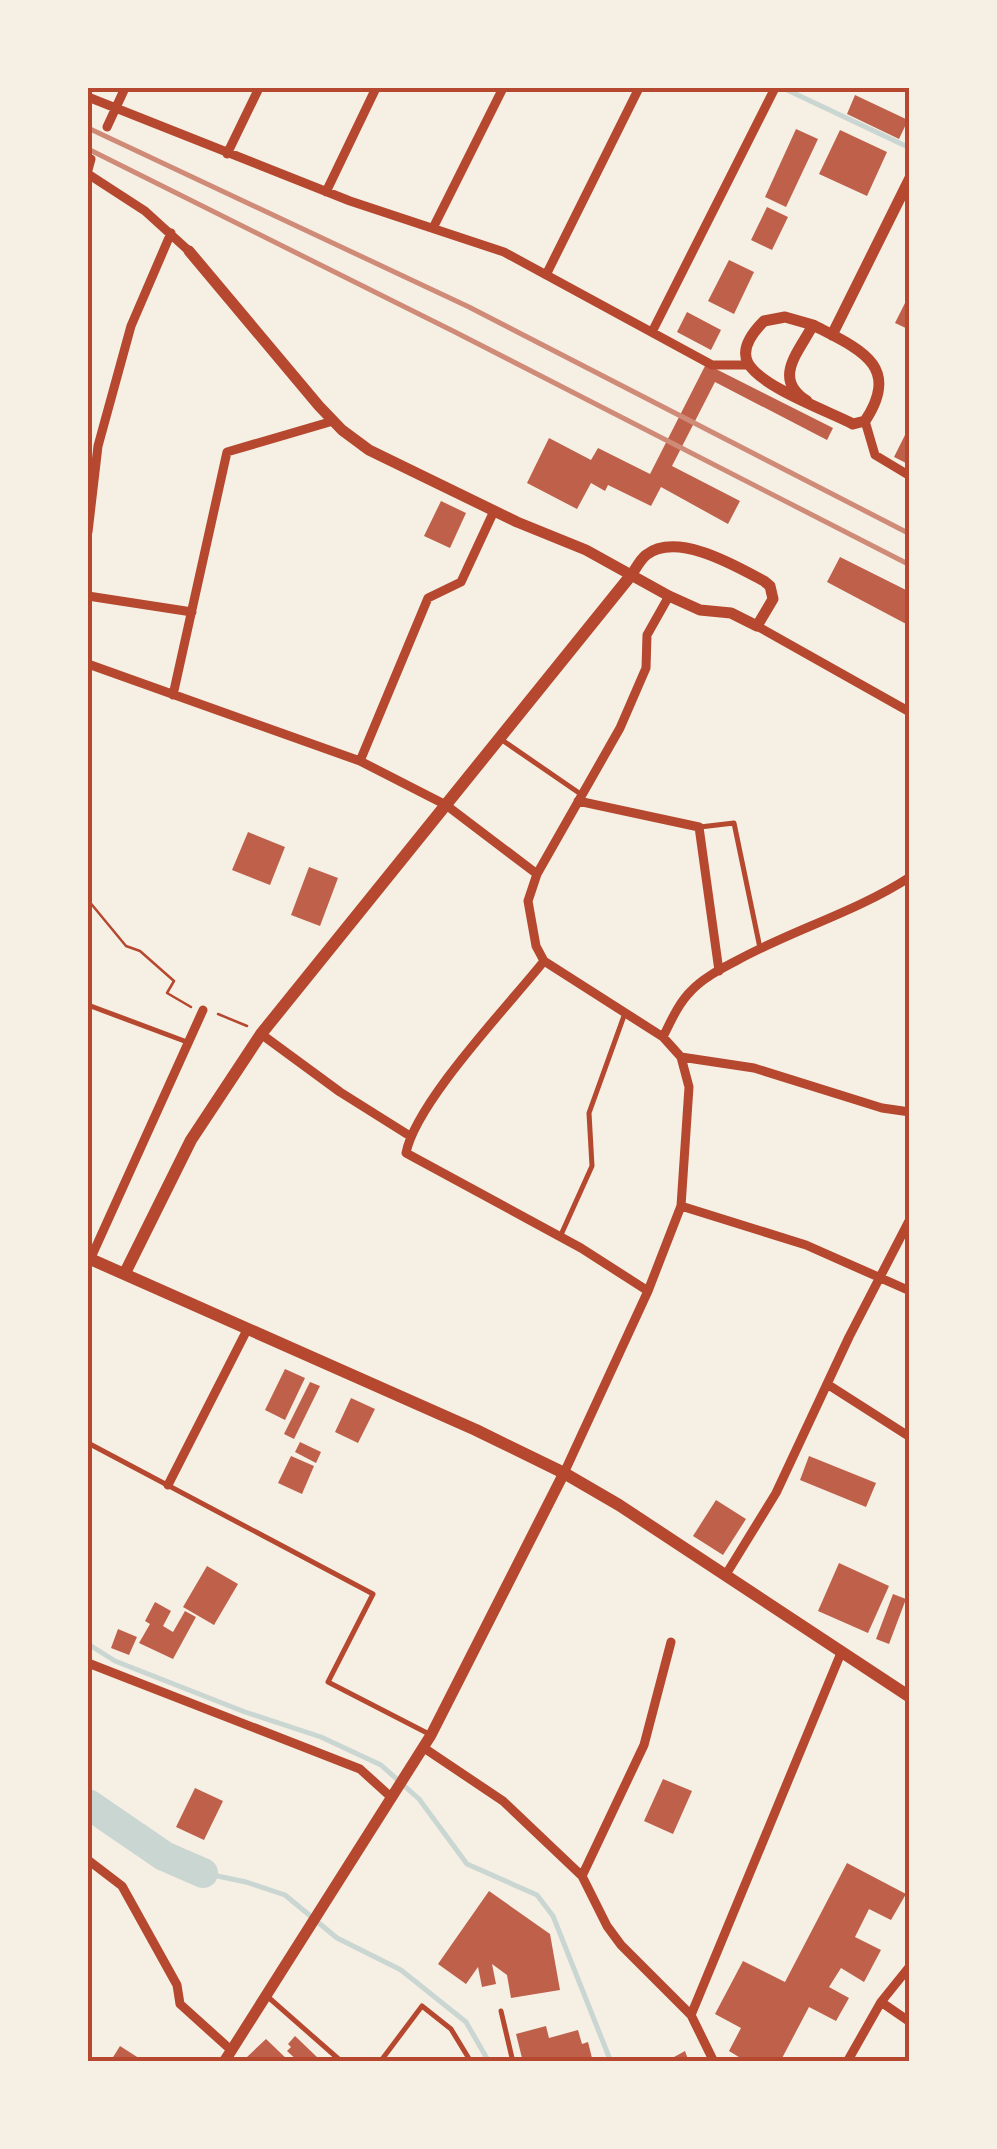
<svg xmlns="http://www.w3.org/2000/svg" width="997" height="2149" font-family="Mulish,sans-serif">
<rect width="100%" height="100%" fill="#f6efe4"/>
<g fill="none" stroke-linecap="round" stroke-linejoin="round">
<path stroke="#c9d6d2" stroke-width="5" d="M 783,88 L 910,148
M 88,1644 L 115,1661 L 245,1712 L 321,1737 L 381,1765 L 419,1799 L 467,1864 L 537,1895 L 553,1916 L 611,2062
M 203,1873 L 246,1882 L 285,1895 L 337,1938 L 401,1970 L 466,2022 L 489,2062"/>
<path stroke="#c9d6d2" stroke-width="30" d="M 88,1804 L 164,1856 L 203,1873"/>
</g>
<path fill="#bf614a" d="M 855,95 L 908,120 L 899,139 L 847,114 Z
M 796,129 L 818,139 L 786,207 L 765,197 Z
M 840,130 L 887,152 L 867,196 L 819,174 Z
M 767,207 L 788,217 L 772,250 L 751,240 Z
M 729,260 L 754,272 L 734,314 L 708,301 Z
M 910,293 L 910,330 L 895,323 Z
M 687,312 L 721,330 L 711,350 L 677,332 Z
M 706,364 L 833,428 L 827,440 L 715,382 L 672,466 L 740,501 L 728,524 L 661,487 L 651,506 L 608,485 L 605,491 L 591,483 L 577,509 L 527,483 L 549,438 L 591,460 L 598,448 L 650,474 Z
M 910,425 L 910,465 L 894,457 Z
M 441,501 L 466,513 L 450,548 L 424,536 Z
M 840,557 L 910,592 L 910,626 L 827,582 Z
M 248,832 L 285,847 L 270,885 L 232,870 Z
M 309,867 L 338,878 L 320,926 L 291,915 Z
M 285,1369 L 305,1378 L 285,1420 L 265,1410 Z
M 310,1382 L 320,1386 L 294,1439 L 284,1434 Z
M 351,1398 L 375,1409 L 358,1443 L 335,1432 Z
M 300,1442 L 321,1452 L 316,1463 L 295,1452 Z
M 291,1456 L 314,1466 L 302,1494 L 278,1483 Z
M 809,1456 L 876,1483 L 866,1507 L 800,1480 Z
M 716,1500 L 746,1519 L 723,1555 L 693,1536 Z
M 839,1563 L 889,1586 L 868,1633 L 818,1611 Z
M 207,1566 L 238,1584 L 214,1625 L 183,1607 Z
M 893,1594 L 906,1599 L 889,1644 L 876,1639 Z
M 155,1602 L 171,1611 L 163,1626 L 173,1632 L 185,1611 L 196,1617 L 173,1659 L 139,1643 L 150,1624 L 145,1621 Z
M 118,1629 L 137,1637 L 129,1655 L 111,1648 Z
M 663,1779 L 692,1791 L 673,1834 L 644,1821 Z
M 195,1788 L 223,1801 L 204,1840 L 176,1827 Z
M 847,1863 L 906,1894 L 891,1920 L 869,1909 L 855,1937 L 881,1950 L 864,1982 L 841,1968 L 829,1987 L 849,1998 L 836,2021 L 809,2007 L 780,2062 L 747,2062 L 729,2051 L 741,2028 L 715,2014 L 743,1961 L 785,1982 Z
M 489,1891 L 550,1934 L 560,1990 L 511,1998 L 507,1975 L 492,1964 L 496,1984 L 482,1987 L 478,1967 L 466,1984 L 438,1964 Z
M 546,2026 L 549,2038 L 578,2030 L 582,2044 L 588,2042 L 593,2062 L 523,2062 L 516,2034 Z
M 295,2036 L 317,2057 L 313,2062 L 299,2062 L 287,2051 L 291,2047 L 288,2044 Z
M 266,2039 L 290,2062 L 252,2062 L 247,2057 Z
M 120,2046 L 145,2062 L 110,2062 Z
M 685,2051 L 689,2062 L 665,2062 Z"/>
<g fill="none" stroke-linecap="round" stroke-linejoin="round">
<path stroke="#b5482f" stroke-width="2.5" d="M 88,900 L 126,946 L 140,951 L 174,981 L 167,993 L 191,1007
M 218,1014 L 247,1026"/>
<path stroke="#b5482f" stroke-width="5" d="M 502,740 L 582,795
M 700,827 L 734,823 L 760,948
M 88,1005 L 187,1042
M 560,1237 L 592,1166 L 589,1113 L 625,1013
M 88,1443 L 373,1594 L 328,1682 L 429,1734
M 268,1997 L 342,2062
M 501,2011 L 513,2062
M 380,2062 L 422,2006 L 451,2029 L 471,2062"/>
<path stroke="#b5482f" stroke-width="9" d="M 88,97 L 350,201 L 504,252 L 712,365 L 749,365
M 107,127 L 125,88
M 227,154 L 259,88
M 88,170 L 91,159
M 88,174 L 145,211 L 189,251
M 326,192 L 376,88
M 433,228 L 503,88
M 546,275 L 639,88
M 652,332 L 775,88
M 865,421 L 875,455 L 910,476
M 88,532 L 98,446 L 131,326 L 171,233
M 88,596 L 192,612
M 757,626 L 908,711 L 910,708
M 88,664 L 360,761 L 446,805 L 537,874
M 173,695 L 227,452 L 333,421
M 360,761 L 428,598 L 461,582 L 494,511
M 578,801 L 699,827 L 719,971
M 544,961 C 509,1005 416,1102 406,1153 L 581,1248 L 648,1291
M 261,1034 L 340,1092 L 410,1136
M 663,1037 C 671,1021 678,1004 691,991 C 703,978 721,969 736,961 C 792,930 856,912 910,877
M 681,1057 L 754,1068 L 882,1108 L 910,1112
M 681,1206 L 806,1245 L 910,1291
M 89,1262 L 203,1010
M 827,1384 L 910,1437
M 564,1473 L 648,1291 L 681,1206 L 689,1087 L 681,1057 L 663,1037 L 544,961 L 536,946 L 528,901 L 537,874 L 620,728 L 646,668 L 647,635 L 669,596
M 168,1485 L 248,1328
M 725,1576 L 776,1493 L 849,1337 L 910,1219
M 88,1663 L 360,1769 L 392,1798
M 424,1748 L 503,1801 L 582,1876 L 607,1926 L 621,1945 L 691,2015 L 714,2062
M 88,1860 L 122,1886 L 177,1985 L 180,2004 L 231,2050
M 582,1876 L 644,1745 L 671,1642
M 881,2002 L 910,2022
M 691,2015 L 841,1653
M 847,2062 L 881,2002 L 910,1966"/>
<path stroke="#b5482f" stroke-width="11" d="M 189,251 L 319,406 L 342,430 L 369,450 L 517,522 L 586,550 L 669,596 L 700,610 L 731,613 L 757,626 L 773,599 L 770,586 L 764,581 C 736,566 677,531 646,555 C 640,560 636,568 632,574
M 832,335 L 910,178
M 807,401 C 772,379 798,353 813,325 C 859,349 902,365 865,421 L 853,424 C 828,411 761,387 748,363 C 740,348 754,331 764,321 L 785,317 L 813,325
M 224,2062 L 431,1735 L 564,1473"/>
<path stroke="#b5482f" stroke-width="12" d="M 88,1258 L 476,1430 L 564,1473 L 619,1505 L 910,1697
M 125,1273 L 191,1140 L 261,1034 L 632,574"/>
<path stroke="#cf8b77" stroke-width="5" d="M 88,128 L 469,307 L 910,534
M 88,149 L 455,332 L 910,565"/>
</g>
<rect width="997" height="2149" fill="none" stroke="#f6efe4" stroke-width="180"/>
<rect x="90" y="90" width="817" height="1969" fill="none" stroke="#b5482f" stroke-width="4"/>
</svg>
